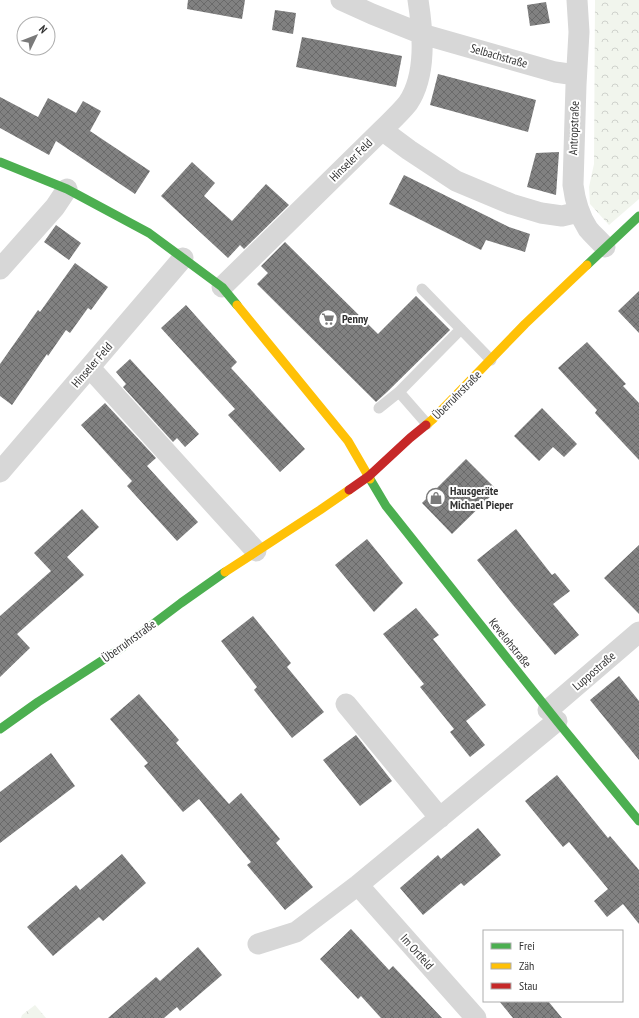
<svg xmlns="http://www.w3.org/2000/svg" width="639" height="1018" font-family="'PT Sans Narrow',sans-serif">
<defs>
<pattern id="forest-crowns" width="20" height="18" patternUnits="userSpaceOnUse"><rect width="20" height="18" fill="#f1f5ed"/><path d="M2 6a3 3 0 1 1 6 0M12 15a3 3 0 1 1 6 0" fill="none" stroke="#cfd2cc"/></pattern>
<pattern id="building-cross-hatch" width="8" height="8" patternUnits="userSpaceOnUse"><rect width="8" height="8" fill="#818181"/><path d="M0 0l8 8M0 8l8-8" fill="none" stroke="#6a6a6a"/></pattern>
</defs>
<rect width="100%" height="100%" fill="#fff"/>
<path fill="url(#forest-crowns)" d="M 595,0 L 639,0 L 639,199 L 609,225 L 590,204 L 589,187 L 594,164 Z
M 35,1005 L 46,1018 L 21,1018 L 22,1015 Z"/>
<path fill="url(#building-cross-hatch)" d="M 188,0 L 245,0 L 242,19 L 187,9 Z
M 546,2 L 550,23 L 530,26 L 527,5 Z
M 275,10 L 296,13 L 293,34 L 272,30 Z
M 302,37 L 402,56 L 396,87 L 296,67 Z
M 438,74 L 536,100 L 528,132 L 430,105 Z
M 0,97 L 38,117 L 48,98 L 76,113 L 83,101 L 101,111 L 90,131 L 150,171 L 135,194 L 56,141 L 49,155 L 0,128 Z
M 559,152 L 556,195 L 527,187 L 536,153 Z
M 192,162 L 215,183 L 204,196 L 232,221 L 266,184 L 289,205 L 244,249 L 240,245 L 228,258 L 161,196 Z
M 404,175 L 509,227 L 530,234 L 525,252 L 486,240 L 481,250 L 389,204 Z
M 56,225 L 81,243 L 69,260 L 44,242 Z
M 285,242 L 378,334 L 416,296 L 450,330 L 387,392 L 376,402 L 257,284 L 268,273 L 261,266 Z
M 75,263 L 108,287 L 91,310 L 88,308 L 70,333 L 66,330 L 48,356 L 47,354 L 12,405 L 0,396 L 0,364 L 38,310 L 40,312 Z
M 639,291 L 639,333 L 618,311 Z
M 186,305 L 237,362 L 231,368 L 305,449 L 280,472 L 228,415 L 235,409 L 161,328 Z
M 587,342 L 626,384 L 623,386 L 639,403 L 639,460 L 595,413 L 597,410 L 558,368 Z
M 130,359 L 199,434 L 185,447 L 177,438 L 173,442 L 123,387 L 126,384 L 116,372 Z
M 105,403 L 156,458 L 147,466 L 198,522 L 177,541 L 127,486 L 132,481 L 81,425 Z
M 542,408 L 577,444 L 564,457 L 553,447 L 539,461 L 514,436 Z
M 466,459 L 497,490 L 452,534 L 422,503 Z
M 82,509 L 99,527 L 67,557 L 84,575 L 17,634 L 30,648 L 0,677 L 0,616 L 51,571 L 34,553 Z
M 516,529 L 552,575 L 555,573 L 570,591 L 553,604 L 579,635 L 555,655 L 513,605 L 477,560 Z
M 367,539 L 403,583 L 374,612 L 335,565 Z
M 639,545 L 639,614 L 604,578 Z
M 416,608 L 439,635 L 433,639 L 486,705 L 466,721 L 485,745 L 470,757 L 450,732 L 454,729 L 420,687 L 424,684 L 383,634 Z
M 253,616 L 291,663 L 287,667 L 324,712 L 292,738 L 254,690 L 257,687 L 221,641 Z
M 619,676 L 639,701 L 639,760 L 590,700 Z
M 139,694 L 179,740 L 176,743 L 229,804 L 241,793 L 280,839 L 276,843 L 313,887 L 285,910 L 247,865 L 251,862 L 199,799 L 183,812 L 144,766 L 148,763 L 110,719 Z
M 356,735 L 392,781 L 360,806 L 323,760 Z
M 51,753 L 75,786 L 0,843 L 0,792 Z
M 557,775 L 608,838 L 610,836 L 639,870 L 639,924 L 623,904 L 607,917 L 594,901 L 608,889 L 569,842 L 563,847 L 525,801 Z
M 478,828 L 501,855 L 464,886 L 461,883 L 423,915 L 400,888 L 438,855 L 441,859 Z
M 122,854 L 146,883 L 103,921 L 99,917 L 53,956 L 27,927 L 76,885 L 80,890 Z
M 351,929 L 389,970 L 393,966 L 442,1018 L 381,1018 L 361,996 L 358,999 L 320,959 Z
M 198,947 L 222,975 L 180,1011 L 177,1007 L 164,1018 L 108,1018 L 156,977 L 160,981 Z
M 499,1001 L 548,1001 L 562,1018 L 513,1018 Z"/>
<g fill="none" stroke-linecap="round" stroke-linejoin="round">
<path stroke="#d7d7d7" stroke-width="11" d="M 422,289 L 491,360
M 399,392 L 427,424
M 379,408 L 399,392 L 461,329"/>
<path stroke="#d7d7d7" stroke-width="21" d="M 341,0 L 372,14 L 422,34 L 555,72 L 576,75
M 577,0 L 579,32 L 576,85 L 573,185 C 575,201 579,215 588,229 C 593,235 600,241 605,247
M 382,130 L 409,150 L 456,181 L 511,204 L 541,213 L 562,216 L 579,212
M 0,269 L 55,207 L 67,189
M 222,287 L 382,130 C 390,122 401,112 408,103 C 427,75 423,32 418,0
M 90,368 L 256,551
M 0,472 L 183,258
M 346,704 L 440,818
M 548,710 L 639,632
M 358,885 L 476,1018
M 258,944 L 296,932 L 358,885 L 557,721"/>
<path stroke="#4caf50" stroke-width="9" d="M 0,162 L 67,189 L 149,233 L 222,287 L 237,305
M 587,265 L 639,216
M 370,479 L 386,506 L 557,721 L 639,821
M 0,729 L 38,702 L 120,649 L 181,603 L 225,572"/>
<path stroke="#ffc107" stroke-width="9" d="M 237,305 L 348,441 L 370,479
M 426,425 L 433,419 L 525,324 L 587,265
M 225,572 L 320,510 L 349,490"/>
<path stroke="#c62828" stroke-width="9" d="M 349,490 L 369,476 L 410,438 L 426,425"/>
</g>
<defs>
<symbol id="supermarket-ring" viewBox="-11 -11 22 22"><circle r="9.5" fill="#fff" stroke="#7a7a7a" stroke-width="1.5"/><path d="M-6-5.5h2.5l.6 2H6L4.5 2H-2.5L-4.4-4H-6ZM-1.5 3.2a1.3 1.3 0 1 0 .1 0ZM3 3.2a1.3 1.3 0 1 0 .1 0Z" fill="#7a7a7a"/></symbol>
<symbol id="shop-ring" viewBox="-11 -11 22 22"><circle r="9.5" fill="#fff" stroke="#7a7a7a" stroke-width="1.5"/><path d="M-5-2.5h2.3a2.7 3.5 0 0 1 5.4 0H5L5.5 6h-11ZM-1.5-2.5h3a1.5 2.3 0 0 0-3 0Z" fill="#7a7a7a"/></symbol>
</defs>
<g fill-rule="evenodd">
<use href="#supermarket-ring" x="317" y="308" width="22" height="22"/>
<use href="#shop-ring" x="425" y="487" width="22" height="22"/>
</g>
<g text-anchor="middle" stroke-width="4" stroke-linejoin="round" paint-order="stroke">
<g font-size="12" fill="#333" stroke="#fff">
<text transform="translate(499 56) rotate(16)" y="4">Selbachstraße</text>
<text transform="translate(574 128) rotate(-88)" y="4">Antropstraße</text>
<text transform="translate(351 160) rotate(-45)" y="4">Hinseler Feld</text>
<text transform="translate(92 365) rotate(-49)" y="4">Hinseler Feld</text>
<text transform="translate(457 395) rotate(-45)" y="4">Überruhrstraße</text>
<text transform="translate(129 641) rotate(-36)" y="4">Überruhrstraße</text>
<text transform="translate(510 643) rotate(51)" y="4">Kevelohstraße</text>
<text transform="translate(594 671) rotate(-41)" y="4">Luppostraße</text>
<text transform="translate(417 952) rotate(48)" y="4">Im Ortfeld</text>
</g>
<g font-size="12" font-weight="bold" fill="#333" stroke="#fff" text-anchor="start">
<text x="342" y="323">Penny</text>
<text x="450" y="495">Hausgeräte<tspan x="450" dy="14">Michael Pieper</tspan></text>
</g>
</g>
<rect x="483" y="930" width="140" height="72" fill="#ffffff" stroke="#adadad"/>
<rect x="491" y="943" width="20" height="6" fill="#4caf50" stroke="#adadad"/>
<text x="519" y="950" font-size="12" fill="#333333">Frei</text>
<rect x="491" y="963" width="20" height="6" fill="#ffc107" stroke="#adadad"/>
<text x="519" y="970" font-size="12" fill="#333333">Zäh</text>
<rect x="491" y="983" width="20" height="6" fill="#c62828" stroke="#adadad"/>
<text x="519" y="990" font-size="12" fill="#333333">Stau</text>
<g transform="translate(36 36) rotate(47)"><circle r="19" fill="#ffffff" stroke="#adadad"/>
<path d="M0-3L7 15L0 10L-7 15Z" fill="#7a7a7a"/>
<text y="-6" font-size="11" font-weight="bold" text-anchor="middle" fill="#333333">N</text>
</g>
</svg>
